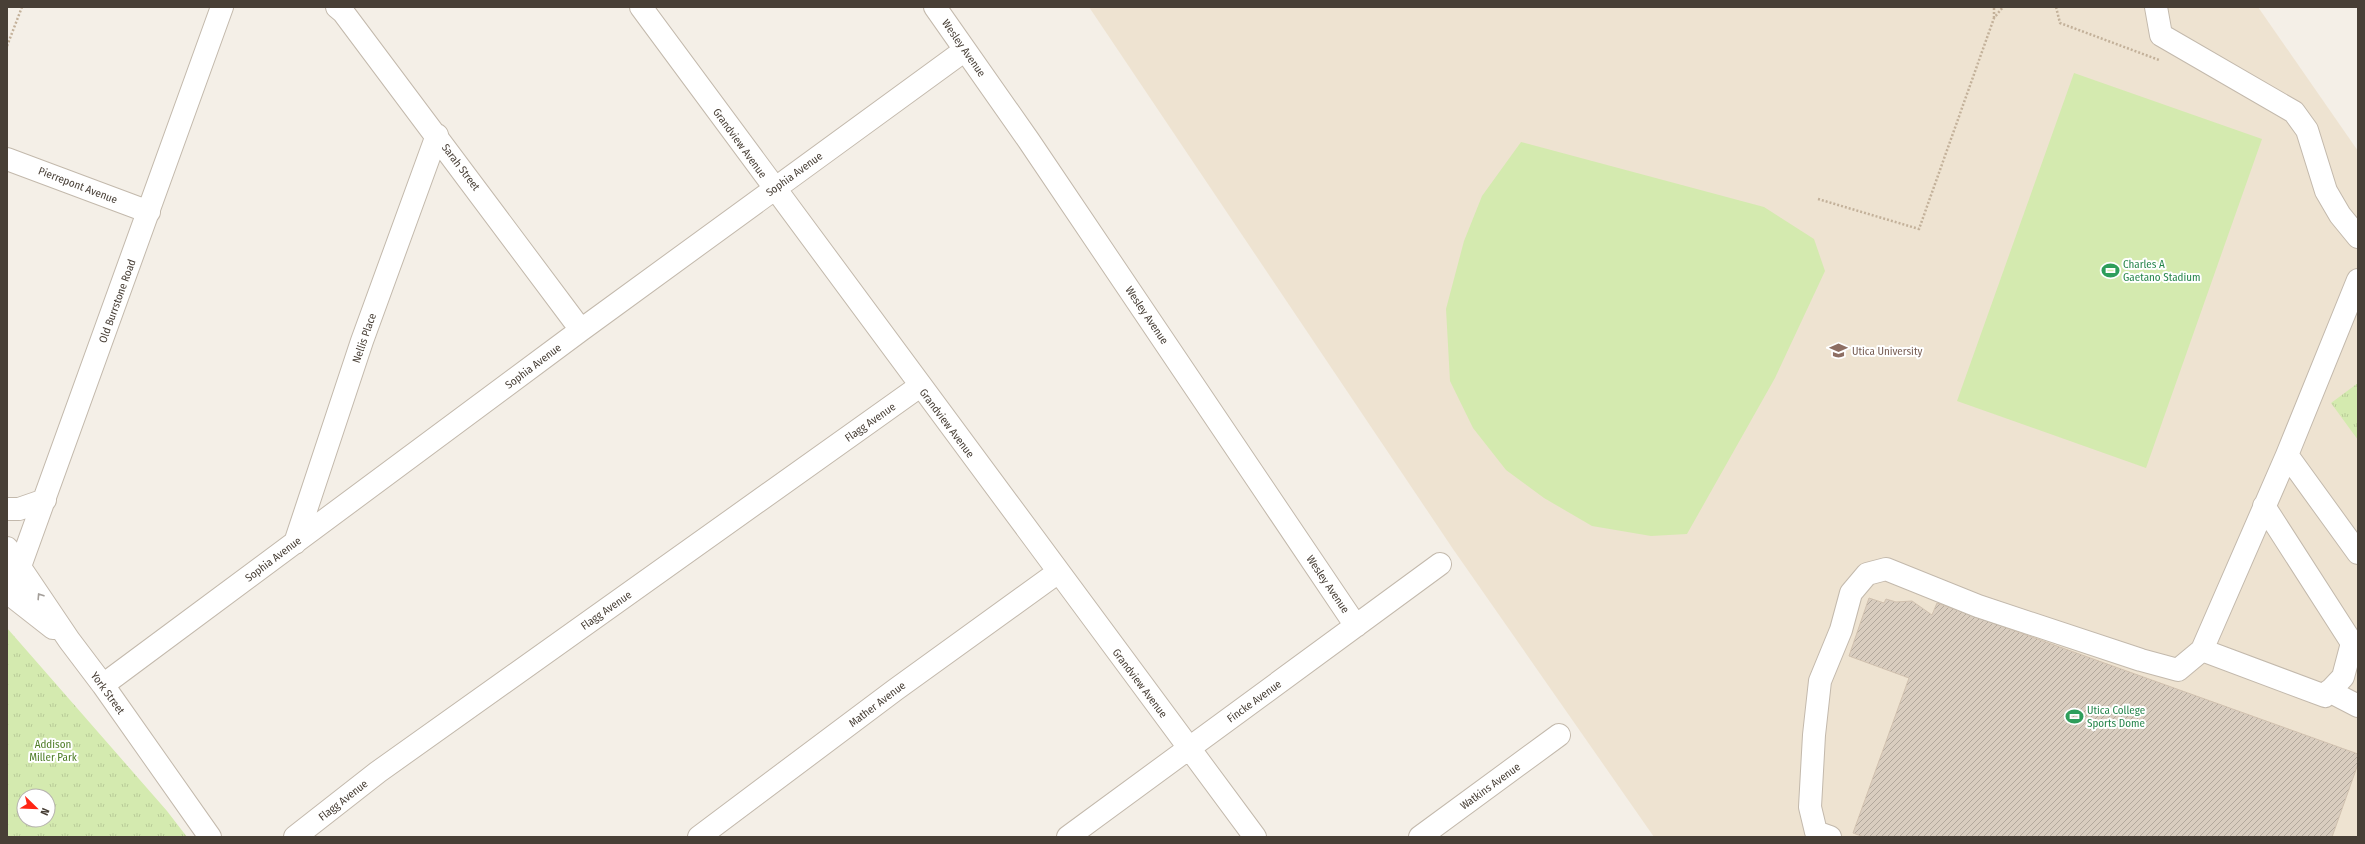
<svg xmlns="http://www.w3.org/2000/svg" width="2365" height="844" font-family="'Fira Sans Condensed',sans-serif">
<defs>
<pattern id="grass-tufts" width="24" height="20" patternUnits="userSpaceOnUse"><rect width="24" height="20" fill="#d4eaaf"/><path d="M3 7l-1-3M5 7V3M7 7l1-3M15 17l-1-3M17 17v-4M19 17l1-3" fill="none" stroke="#b8ca97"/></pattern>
<pattern id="building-hatch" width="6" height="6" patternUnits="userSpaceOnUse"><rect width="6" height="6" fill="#d9cdbf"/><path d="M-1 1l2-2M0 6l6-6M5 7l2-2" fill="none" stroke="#b2a89c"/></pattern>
</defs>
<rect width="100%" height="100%" fill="#f4efe7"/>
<path fill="#eee3d1" d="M 1089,7 L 2258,7 L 2358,151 L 2358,837 L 1654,837 L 1453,549 Z"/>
<path fill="url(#grass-tufts)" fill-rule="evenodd" d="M 2358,383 L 2358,440 L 2331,403 Z
M 7,628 L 167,811 L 187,837 L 7,837 ZM 24,796 L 48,796 L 48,820 L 24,820 Z"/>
<path fill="#d4eaaf" d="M 2074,73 L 2262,139 L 2146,468 L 1957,401 Z
M 1521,142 L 1764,207 L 1814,239 L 1825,271 L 1775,378 L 1687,534 L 1651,536 L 1592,526 L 1544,498 L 1506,470 L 1473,428 L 1450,381 L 1446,309 L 1464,241 L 1482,196 Z
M 2358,393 L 2358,412 L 2349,400 Z"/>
<path fill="url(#building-hatch)" stroke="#d1c1af" d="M 1869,598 L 1884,603 L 1886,599 L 1896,602 L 1912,601 L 1932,615 L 1937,603 L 2358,754 L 2358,764 L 2332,837 L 1864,837 L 1853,833 L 1909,678 L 1849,656 Z"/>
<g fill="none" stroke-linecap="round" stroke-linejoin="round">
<defs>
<path id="minor" d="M 337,7 L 343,12 L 581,330
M 641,7 L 1255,837
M 935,7 L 1029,141 L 1356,626
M 2156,7 L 2161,35 L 2294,112 L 2307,130 L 2326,191 L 2340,215 L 2358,237
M 7,159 L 149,212
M 2358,280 L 2287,455 L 2358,553
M 2264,506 L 2352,643 L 2343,677 L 2325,696 L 2202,650 L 2287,455
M 7,509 L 19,509 L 45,500
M 295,543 L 362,341 L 437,135
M 7,548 L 69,640 L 103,685 L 210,837
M 7,592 L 53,628
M 10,594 L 222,7
M 103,685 L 581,330 L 965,50
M 2329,691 L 2358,706
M 295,837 L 378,772 L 920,386
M 699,837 L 895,690 L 1057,573
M 1068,837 L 1440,564
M 1420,837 L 1559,735
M 1830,837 L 1816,832 L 1810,807 L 1814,735 L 1820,681 L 1841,630 L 1851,593 L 1867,574 L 1886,569 L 1978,606 L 2141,660 L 2178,670 L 2202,650"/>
</defs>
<use href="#minor" stroke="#c3b9ac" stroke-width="24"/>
<path stroke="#c3b19a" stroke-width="2.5" stroke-dasharray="2 2" stroke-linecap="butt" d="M 2056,7 L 2060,23 L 2159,60
M 1994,18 L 1994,7
M 7,46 L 22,7
M 1818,199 L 1919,229 L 1994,18 L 2003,7"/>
<use href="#minor" stroke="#fff" stroke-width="22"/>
</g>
<defs><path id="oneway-chevron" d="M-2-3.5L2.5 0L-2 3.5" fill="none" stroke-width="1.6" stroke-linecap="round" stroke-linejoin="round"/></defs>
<use stroke="#a49f9a" href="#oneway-chevron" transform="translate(40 596) rotate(-123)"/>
<defs>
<symbol id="stadium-bare" viewBox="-9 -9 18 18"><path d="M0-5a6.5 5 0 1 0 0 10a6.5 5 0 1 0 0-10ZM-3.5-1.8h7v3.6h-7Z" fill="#2e9e5b" stroke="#fff" stroke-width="2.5" paint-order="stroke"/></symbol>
<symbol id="university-bare" viewBox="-9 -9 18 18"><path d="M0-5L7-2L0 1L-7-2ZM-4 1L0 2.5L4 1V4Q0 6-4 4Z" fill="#8d6e63" stroke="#fff" stroke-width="2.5" paint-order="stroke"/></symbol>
</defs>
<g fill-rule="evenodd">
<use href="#stadium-bare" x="2098" y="258" width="25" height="25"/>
<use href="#university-bare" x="1826" y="338" width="25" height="25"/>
<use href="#stadium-bare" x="2062" y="704" width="25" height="25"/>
</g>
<g text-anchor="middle" stroke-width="4" stroke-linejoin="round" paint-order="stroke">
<g font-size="11" fill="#483f36" stroke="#fff">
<text transform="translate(964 48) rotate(55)" y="4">Wesley Avenue</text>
<text transform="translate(740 143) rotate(54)" y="4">Grandview Avenue</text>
<text transform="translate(461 167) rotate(53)" y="4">Sarah Street</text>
<text transform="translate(794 174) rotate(-36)" y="4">Sophia Avenue</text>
<text transform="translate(78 185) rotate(21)" y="4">Pierrepont Avenue</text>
<text transform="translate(117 301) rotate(-70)" y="4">Old Burrstone Road</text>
<text transform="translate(1147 315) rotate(56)" y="4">Wesley Avenue</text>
<text transform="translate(364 338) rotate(-71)" y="4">Nellis Place</text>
<text transform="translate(533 366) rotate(-37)" y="4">Sophia Avenue</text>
<text transform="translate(870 422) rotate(-35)" y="4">Flagg Avenue</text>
<text transform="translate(947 423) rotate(53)" y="4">Grandview Avenue</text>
<text transform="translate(273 559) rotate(-37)" y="4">Sophia Avenue</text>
<text transform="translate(1328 584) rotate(56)" y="4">Wesley Avenue</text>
<text transform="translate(606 610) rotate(-35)" y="4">Flagg Avenue</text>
<text transform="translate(1140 683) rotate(53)" y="4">Grandview Avenue</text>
<text transform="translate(108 693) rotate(54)" y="4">York Street</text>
<text transform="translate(1254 701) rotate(-36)" y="4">Fincke Avenue</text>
<text transform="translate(877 704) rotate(-37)" y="4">Mather Avenue</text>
<text transform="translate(1490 786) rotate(-36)" y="4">Watkins Avenue</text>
<text transform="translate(343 800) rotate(-38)" y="4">Flagg Avenue</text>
</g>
<g font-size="11" fill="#27864d" stroke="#fff" text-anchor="start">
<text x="2123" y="268">Charles A<tspan x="2123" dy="13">Gaetano Stadium</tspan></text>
<text x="2087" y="714">Utica College<tspan x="2087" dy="13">Sports Dome</tspan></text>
</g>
<g font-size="11" fill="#785e54" stroke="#fff" text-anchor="start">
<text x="1852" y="355">Utica University</text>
</g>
<g font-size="11" fill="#4d7c26" stroke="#fff">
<text x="53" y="748">Addison<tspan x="53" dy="13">Miller Park</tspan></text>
</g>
</g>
<rect width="2365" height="844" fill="none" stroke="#483f36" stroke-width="16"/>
<g transform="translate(36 808) rotate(113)"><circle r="19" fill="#ffffff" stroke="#b6b2af"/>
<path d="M0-3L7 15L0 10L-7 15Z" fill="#ff2514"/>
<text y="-6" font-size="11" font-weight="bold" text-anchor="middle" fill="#483f36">N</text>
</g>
</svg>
